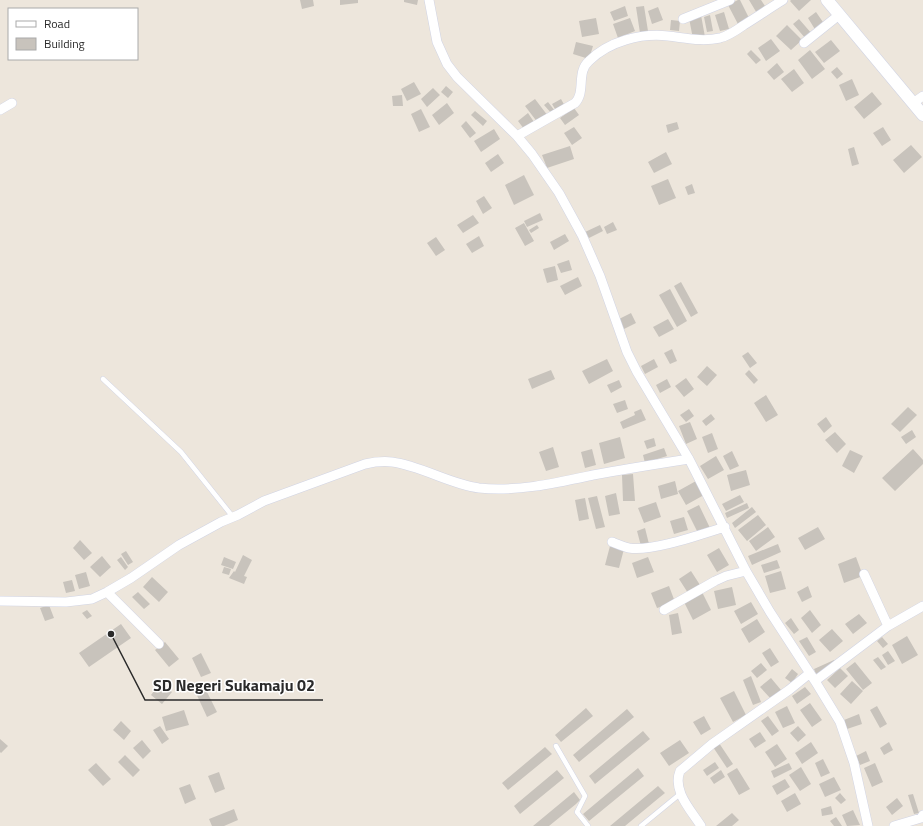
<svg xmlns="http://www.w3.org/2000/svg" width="923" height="826" font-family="'Titillium Web',sans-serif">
<rect width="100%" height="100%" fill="#ede6dc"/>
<path fill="#c8c3bc" d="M 300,0 L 313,0 L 314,6 L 302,9 Z
M 340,0 L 358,0 L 358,3 L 340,5 Z
M 404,0 L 418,0 L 417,5 L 404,2 Z
M 738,0 L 740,0 L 750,20 L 739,26 L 728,5 Z
M 749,0 L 761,0 L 767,9 L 758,15 Z
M 791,0 L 811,0 L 799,11 L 790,1 Z
M 625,6 L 628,16 L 614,21 L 610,12 Z
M 644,6 L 648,31 L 640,33 L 636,7 Z
M 658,7 L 663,20 L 652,24 L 648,11 Z
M 724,12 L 729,29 L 720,31 L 715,15 Z
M 816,12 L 825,25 L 816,31 L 808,18 Z
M 701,15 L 705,37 L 693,39 L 689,18 Z
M 710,15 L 713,31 L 707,32 L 704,17 Z
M 596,18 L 599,34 L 582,37 L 579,21 Z
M 630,18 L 635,31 L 618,38 L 613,24 Z
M 799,19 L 812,34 L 806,39 L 793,24 Z
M 671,20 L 680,21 L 679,31 L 670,30 Z
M 787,25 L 802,40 L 791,50 L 776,36 Z
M 771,39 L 780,51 L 766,61 L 758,48 Z
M 831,40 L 840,51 L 824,63 L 815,52 Z
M 576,42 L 593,46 L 589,59 L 573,54 Z
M 751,50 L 761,60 L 756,64 L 747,54 Z
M 810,50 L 825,69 L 812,79 L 798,60 Z
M 777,63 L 784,72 L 774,80 L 767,72 Z
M 837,67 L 843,74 L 837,79 L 831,72 Z
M 794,69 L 804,83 L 792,92 L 781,79 Z
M 852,79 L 859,95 L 846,101 L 839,85 Z
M 414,82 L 421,94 L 407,101 L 401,89 Z
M 446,86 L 453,92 L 448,98 L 441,92 Z
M 433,88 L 440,95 L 427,107 L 421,99 Z
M 872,92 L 882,104 L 864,119 L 854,107 Z
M 402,95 L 403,106 L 393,106 L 392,96 Z
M 535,99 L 548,116 L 538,123 L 525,106 Z
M 561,99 L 566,108 L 558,114 L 552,104 Z
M 548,102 L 555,111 L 552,114 L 544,105 Z
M 447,103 L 454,113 L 439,125 L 432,115 Z
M 574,108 L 579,115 L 565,125 L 560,118 Z
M 421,109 L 430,127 L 419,132 L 411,114 Z
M 475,111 L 487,121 L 483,126 L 471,115 Z
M 528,113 L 534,122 L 524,129 L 518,121 Z
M 466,121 L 476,133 L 470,138 L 461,126 Z
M 677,122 L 679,129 L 668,133 L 666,125 Z
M 574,127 L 582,138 L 572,145 L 564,133 Z
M 883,127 L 891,140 L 882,146 L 873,133 Z
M 494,129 L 500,139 L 481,152 L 474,141 Z
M 911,145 L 922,157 L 904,173 L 893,160 Z
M 570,146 L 574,159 L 547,168 L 542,155 Z
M 854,147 L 859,164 L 852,166 L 848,149 Z
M 666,152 L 672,164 L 654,173 L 648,162 Z
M 498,154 L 504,163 L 491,172 L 485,163 Z
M 524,175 L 534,195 L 514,205 L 505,185 Z
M 668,179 L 676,198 L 659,205 L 651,186 Z
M 692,184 L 695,193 L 688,195 L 685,187 Z
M 484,196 L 492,208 L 483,214 L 476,201 Z
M 540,213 L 543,220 L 527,227 L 524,221 Z
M 473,215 L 479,223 L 463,233 L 457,225 Z
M 613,222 L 617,230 L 607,234 L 604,227 Z
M 524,223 L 534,241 L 525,246 L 515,228 Z
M 537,225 L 539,228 L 531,233 L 529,230 Z
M 600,225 L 603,231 L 589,238 L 585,232 Z
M 565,234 L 569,241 L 554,250 L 550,242 Z
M 479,236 L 484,246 L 472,253 L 466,244 Z
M 436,237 L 445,250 L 436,256 L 427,243 Z
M 569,260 L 572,270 L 561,273 L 557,264 Z
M 555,266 L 558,280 L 547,283 L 543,269 Z
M 578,277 L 582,286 L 565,295 L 560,286 Z
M 681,282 L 698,313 L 691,317 L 674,286 Z
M 670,289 L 687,321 L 677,327 L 659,295 Z
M 631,313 L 636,323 L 624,329 L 619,319 Z
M 668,319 L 674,329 L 659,337 L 653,327 Z
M 672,349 L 677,361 L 670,364 L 664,353 Z
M 748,352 L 757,363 L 750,368 L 742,356 Z
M 607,359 L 613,371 L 589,384 L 582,371 Z
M 654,359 L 658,367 L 645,374 L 641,366 Z
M 707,366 L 717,375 L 707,386 L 697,377 Z
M 551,370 L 555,379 L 532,389 L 528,379 Z
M 749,370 L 758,380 L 754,384 L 745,374 Z
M 686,378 L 694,389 L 684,397 L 675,386 Z
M 667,379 L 671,387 L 660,393 L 656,385 Z
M 619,380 L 622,387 L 611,393 L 607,385 Z
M 766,395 L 778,415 L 766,422 L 754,403 Z
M 625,400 L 628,409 L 617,413 L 613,404 Z
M 908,407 L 917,415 L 900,432 L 891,424 Z
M 641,409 L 646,420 L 623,429 L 620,422 L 635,415 L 634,412 Z
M 689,409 L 694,416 L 686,422 L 680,415 Z
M 711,414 L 715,419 L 706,426 L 702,421 Z
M 826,417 L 832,426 L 824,433 L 817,424 Z
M 690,422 L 697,439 L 686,444 L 679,426 Z
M 912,430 L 916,437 L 906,444 L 901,437 Z
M 835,432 L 846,444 L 837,453 L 825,440 Z
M 712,433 L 718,449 L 708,453 L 702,437 Z
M 620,437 L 625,458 L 604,464 L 599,443 Z
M 654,438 L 656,446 L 647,449 L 644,441 Z
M 553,447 L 559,467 L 546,471 L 539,452 Z
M 664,448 L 667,456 L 645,463 L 643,455 Z
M 592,449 L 596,465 L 585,468 L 581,452 Z
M 913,449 L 923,460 L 923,464 L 895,491 L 882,478 Z
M 850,450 L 863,456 L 854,473 L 842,466 Z
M 732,451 L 739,466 L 730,470 L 723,456 Z
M 716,456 L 724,470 L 708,479 L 700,466 Z
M 746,470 L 750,485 L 731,491 L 727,475 Z
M 633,474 L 635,501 L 623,501 L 622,475 Z
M 675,481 L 678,494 L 661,499 L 658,486 Z
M 696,481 L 704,495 L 686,505 L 678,491 Z
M 616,493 L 620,514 L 609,516 L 605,496 Z
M 740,495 L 744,502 L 726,511 L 722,504 Z
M 597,496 L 605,527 L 596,529 L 588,498 Z
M 585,498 L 589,519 L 579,521 L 575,500 Z
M 656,502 L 661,517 L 644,523 L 638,508 Z
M 747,503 L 749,508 L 727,518 L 725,513 Z
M 699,505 L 710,528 L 698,533 L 687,511 Z
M 752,507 L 756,512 L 735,528 L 732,523 Z
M 758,515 L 766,525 L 747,541 L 738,530 Z
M 684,517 L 688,530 L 674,534 L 670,521 Z
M 768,527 L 775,537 L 756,551 L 749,541 Z
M 818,527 L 825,539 L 805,550 L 798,538 Z
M 645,528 L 649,544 L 641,546 L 637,531 Z
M 80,540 L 92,553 L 84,560 L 73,548 Z
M 778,544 L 781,552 L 752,565 L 748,556 Z
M 610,546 L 624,549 L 619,568 L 605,565 Z
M 719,548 L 729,565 L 717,572 L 707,555 Z
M 126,551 L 133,562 L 128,565 L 121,554 Z
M 243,555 L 252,560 L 244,576 L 247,577 L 244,584 L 229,578 L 234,571 L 235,572 Z
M 102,556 L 111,567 L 100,577 L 90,567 Z
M 121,557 L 128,567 L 125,570 L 117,560 Z
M 224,557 L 236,562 L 233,569 L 221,565 Z
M 648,557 L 654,572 L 637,578 L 632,563 Z
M 856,557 L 863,576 L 844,583 L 838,564 Z
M 777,560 L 780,568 L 764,573 L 761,565 Z
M 224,567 L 231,569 L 229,575 L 222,573 Z
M 691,571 L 700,585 L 688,593 L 679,579 Z
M 781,571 L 786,589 L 770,593 L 765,576 Z
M 86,572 L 90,586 L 79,589 L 75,575 Z
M 152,577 L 168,592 L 159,602 L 143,587 Z
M 72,580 L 75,591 L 66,593 L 63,582 Z
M 669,586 L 675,602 L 657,608 L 651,593 Z
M 808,586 L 812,597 L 802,602 L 797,592 Z
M 732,587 L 736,605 L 718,609 L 714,591 Z
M 138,592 L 150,604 L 144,609 L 132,597 Z
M 702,592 L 711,610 L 693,620 L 684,602 Z
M 751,602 L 758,614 L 741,624 L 734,611 Z
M 49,605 L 54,618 L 45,621 L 40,608 Z
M 87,610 L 92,616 L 87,619 L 82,613 Z
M 810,610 L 821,625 L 812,633 L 801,618 Z
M 678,613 L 682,633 L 672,635 L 669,615 Z
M 859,614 L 867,623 L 853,634 L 845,624 Z
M 791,618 L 799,630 L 794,634 L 785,623 Z
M 757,619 L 765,632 L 749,643 L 741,629 Z
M 121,624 L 131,638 L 89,667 L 79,653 Z
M 832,629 L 843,641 L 830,652 L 819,640 Z
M 907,636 L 918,655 L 902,664 L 892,645 Z
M 807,637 L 816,652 L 809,656 L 799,641 Z
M 882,637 L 888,644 L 883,648 L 877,641 Z
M 165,642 L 179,659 L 169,667 L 155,650 Z
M 770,648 L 779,662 L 771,667 L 762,653 Z
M 888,651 L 895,661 L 888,665 L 882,655 Z
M 201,653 L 211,673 L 201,677 L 192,658 Z
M 878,657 L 886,667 L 881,670 L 873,660 Z
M 834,660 L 836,664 L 816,674 L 814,669 Z
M 855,662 L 872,683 L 863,690 L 846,669 Z
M 761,663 L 767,670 L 757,678 L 751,671 Z
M 840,668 L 848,676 L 835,688 L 827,680 Z
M 792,669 L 798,674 L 792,683 L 785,678 Z
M 751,676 L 761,702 L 753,705 L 743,680 Z
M 771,678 L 781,690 L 771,699 L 760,687 Z
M 852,681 L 863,691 L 851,704 L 840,694 Z
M 160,683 L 172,692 L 162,704 L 151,695 Z
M 204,686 L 217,712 L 207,717 L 195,691 Z
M 805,687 L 811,694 L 797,704 L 792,696 Z
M 734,691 L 746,715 L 733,722 L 720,698 Z
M 810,703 L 822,720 L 812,727 L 800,710 Z
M 787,706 L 795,723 L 783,728 L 775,712 Z
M 877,706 L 887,724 L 880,728 L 870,710 Z
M 586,708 L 593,716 L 561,742 L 555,735 Z
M 627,709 L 634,717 L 579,762 L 573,755 Z
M 184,710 L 189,725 L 166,731 L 162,717 Z
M 859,714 L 862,724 L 847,729 L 844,720 Z
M 704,716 L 711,729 L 701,735 L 693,722 Z
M 768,716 L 779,731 L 772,736 L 761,721 Z
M 121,721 L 131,731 L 124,740 L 113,730 Z
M 160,726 L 169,739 L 162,744 L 153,730 Z
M 798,726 L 806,735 L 798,742 L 790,733 Z
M 643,731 L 650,739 L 595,784 L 589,776 Z
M 760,732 L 766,741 L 755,748 L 749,739 Z
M 0,739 L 8,746 L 1,753 L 0,752 Z
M 142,740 L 151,751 L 143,759 L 133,748 Z
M 680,740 L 689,753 L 669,766 L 660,753 Z
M 811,742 L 818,753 L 802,764 L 795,753 Z
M 889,742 L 893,750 L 884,755 L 880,748 Z
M 719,743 L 733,764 L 727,768 L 713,747 Z
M 777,744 L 787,759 L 775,767 L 765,752 Z
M 545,747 L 552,754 L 508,790 L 502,783 Z
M 866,751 L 870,761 L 860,765 L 856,756 Z
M 125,755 L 140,770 L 133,777 L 118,762 Z
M 823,759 L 830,773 L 821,777 L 815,763 Z
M 715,762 L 719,768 L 707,776 L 703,770 Z
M 96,763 L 111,779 L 103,786 L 88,770 Z
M 789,763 L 792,769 L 774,778 L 771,771 Z
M 875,763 L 883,782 L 872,787 L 864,768 Z
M 801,767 L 811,784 L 800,791 L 789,775 Z
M 638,768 L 644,776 L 589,821 L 583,814 Z
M 737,768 L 750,789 L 739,795 L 727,774 Z
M 557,770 L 564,778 L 520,814 L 514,806 Z
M 721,770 L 725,777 L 714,784 L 710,778 Z
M 219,772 L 225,789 L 215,793 L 208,776 Z
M 834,777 L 841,790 L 825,797 L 819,784 Z
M 785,779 L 790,787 L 777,795 L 772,786 Z
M 190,784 L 196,799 L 185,804 L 179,788 Z
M 658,786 L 665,793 L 660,797 L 625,826 L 610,826 Z
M 574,792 L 580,800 L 576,804 L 549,826 L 533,826 Z
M 795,793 L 801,804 L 787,812 L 781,801 Z
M 840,793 L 846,800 L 841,804 L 835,798 Z
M 913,794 L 919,813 L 914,814 L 908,795 Z
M 897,798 L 903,806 L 892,815 L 886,807 Z
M 831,806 L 833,814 L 822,816 L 821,809 Z
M 234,809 L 238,820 L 224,826 L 212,826 L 209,819 Z
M 853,810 L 860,825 L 847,826 L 842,815 Z
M 732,813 L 739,820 L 732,826 L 716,826 Z
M 836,817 L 842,826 L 834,826 L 830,821 Z"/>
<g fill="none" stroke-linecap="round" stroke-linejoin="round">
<defs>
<path id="service" d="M 103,379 L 181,452 L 233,517
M 556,746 L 585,796 L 577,812 L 588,826
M 641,826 L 680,794"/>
<path id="minor" d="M 429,0 L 437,42 L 447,64 L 457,77 L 517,136 L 532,154 L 559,193 L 582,235 L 600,276 L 627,352 L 637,372 L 689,459 L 746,571 L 770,612 L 815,681 L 840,722 L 854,763 L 868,826
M 683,19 L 730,0
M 804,43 L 839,15
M 913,103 L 923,96
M 0,110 L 12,103
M 517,136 L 575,103 C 586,92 576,72 589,61 C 609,41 641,33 668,36 C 686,38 702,42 720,38 C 728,36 737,30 744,25 C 757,17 770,8 783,0
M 612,542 C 617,544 624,547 629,548 C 652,552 702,534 725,527
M 864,574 L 888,626
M 107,592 L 159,644
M 0,601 L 66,602 L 92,599 L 107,592 L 131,578 L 179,545 L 221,522 L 238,515 L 264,501 L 365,464 C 374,462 383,461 392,462 C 422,466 449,484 479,488 C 517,492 556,483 593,475 C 625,469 657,464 689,459
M 664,610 L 715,581 L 726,576 L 746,571
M 815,681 L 888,626 L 923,606
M 701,826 C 691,810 672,791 680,771 L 712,744 L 789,690 L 810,673
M 894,826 L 921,818 L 923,815"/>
<path id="secondary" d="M 827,0 L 923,115"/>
</defs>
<use href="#service" stroke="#d1d4e4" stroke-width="5.5"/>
<use href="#minor" stroke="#d1d4e4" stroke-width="10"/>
<use href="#secondary" stroke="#d1d4e4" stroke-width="13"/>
<use href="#service" stroke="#fff" stroke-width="4.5"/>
<use href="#minor" stroke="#fff" stroke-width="9"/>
<use href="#secondary" stroke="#fff" stroke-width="12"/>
</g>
<path fill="none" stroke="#2a2a2a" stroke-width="1.5" d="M111 634L145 700H323"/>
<circle fill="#2a2a2a" stroke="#fff" stroke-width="1.5" cx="111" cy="634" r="4"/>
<g font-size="16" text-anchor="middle" font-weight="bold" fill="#2a2a2a" stroke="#fff" stroke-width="3" stroke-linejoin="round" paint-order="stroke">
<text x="234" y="691">SD Negeri Sukamaju 02</text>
</g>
<rect x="8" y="8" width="130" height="52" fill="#ffffff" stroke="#aaaaaa"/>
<rect x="16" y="21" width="20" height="6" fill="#ffffff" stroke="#aaaaaa"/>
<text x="44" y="28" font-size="12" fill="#2a2a2a">Road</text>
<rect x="16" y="38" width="20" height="12" fill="#c8c3bc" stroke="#aaaaaa"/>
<text x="44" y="48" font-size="12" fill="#2a2a2a">Building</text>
</svg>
